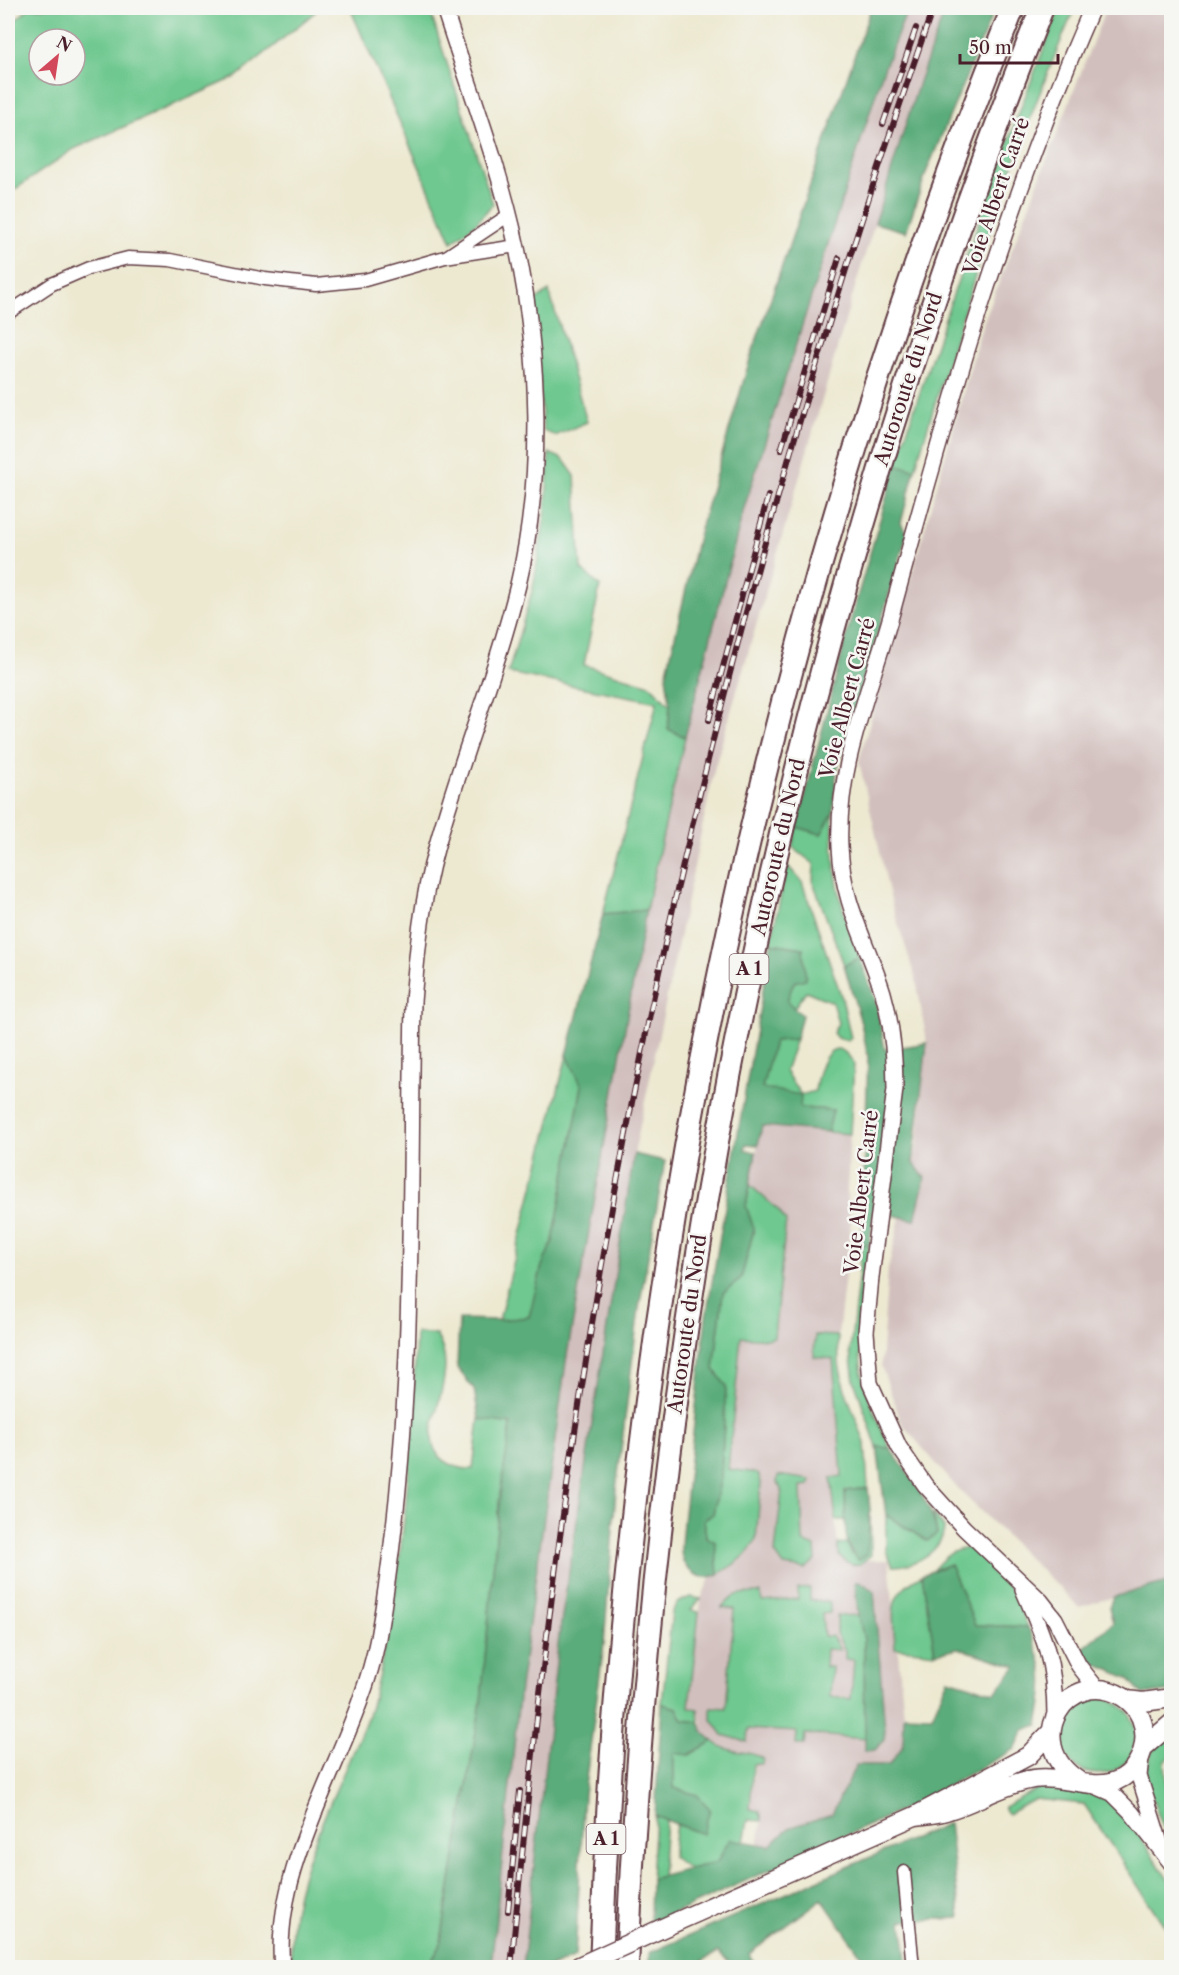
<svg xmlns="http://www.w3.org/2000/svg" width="1179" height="1975" font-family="'Libre Caslon Text',serif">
<rect width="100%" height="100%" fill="#f6f6f2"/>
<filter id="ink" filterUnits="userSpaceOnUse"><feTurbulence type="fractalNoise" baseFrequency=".0167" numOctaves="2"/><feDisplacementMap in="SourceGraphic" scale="12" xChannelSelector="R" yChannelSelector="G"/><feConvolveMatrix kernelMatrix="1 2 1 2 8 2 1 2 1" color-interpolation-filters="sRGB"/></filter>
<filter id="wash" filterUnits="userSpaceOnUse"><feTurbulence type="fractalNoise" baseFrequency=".008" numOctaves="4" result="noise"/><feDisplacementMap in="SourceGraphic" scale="24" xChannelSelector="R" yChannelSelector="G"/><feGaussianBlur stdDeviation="1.35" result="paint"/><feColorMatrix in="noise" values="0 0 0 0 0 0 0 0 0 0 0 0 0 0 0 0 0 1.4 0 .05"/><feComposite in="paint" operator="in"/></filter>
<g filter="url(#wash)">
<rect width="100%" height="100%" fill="#ede9d1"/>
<path fill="#d1bfbd" d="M 893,8 L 946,8 L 919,82 L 858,277 L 715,766 L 634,1154 L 559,1636 L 523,1967 L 473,1968 L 503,1653 L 663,777 Z
M 1106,8 L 1171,8 L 1171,1581 L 1079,1607 L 958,1489 L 902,1424 L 881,1365 L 888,1269 L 917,1146 L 927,1043 L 916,979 L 892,905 L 859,761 L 982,326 Z
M 761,1126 L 850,1134 L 847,1191 L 851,1222 L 838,1336 L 815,1335 L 814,1357 L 833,1359 L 842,1477 L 831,1478 L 839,1556 L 852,1565 L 867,1560 L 889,1560 L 904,1715 L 903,1746 L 889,1765 L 856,1766 L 833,1814 L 789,1828 L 770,1846 L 758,1844 L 762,1821 L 760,1812 L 750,1810 L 756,1754 L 722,1750 L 704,1733 L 698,1709 L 689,1707 L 701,1599 L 710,1578 L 739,1560 L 753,1547 L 756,1538 L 761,1482 L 728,1470 L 741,1337 L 768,1339 L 775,1333 L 786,1221 L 778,1210 L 750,1185 Z"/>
<path fill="#6ec88f" stroke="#5c745d" stroke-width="1.5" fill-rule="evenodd" d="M 29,8 L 320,8 L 236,77 L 74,149 L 8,194 L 8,27 ZM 39,39 L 75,39 L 75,75 L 39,75 Z
M 350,8 L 429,8 L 493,204 L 475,224 L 452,242 Z
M 1060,8 L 1075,8 C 1010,156 962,314 915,469 L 896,465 C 946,311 999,158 1060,8 Z
M 549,291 L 587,422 L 555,436 L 543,430 L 534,302 Z
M 549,453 L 563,459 L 575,476 L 581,569 L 600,586 L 584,665 L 650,685 L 670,705 L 668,729 L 685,737 L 646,910 L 603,914 L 657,702 L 508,673 L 533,588 L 546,509 Z
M 833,813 C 831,864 840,912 860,958 L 844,965 L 813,882 L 814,864 L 792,847 L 797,827 L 821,834 Z
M 787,865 L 802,882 L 842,998 L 851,1038 L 848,1041 L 837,1038 L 833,1033 L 838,1023 L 832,1002 L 806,991 L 794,1008 L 787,1001 L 803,948 L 771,943 Z
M 796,1039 L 785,1071 L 801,1095 L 815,1091 C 817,1070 832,1026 854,1064 L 850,1134 L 828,1132 L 833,1110 L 800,1108 L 762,1088 L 774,1041 Z
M 567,1055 L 582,1086 L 553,1241 L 542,1266 L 529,1317 L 499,1320 Z
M 750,1185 L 778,1210 L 786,1221 L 774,1337 L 768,1339 L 741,1337 L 728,1469 L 758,1473 L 761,1482 L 756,1539 C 749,1556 734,1565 718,1574 L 715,1542 L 706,1537 L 704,1519 L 713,1514 L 721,1477 L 726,1386 L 714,1369 L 723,1293 L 741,1279 L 754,1229 L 746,1206 Z
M 862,1245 L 869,1245 C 865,1284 857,1326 861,1366 C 864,1394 879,1422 890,1448 L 877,1447 L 854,1380 L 850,1352 Z
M 416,1333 L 436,1335 C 457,1367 435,1401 432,1435 C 430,1457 454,1470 473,1469 L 479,1419 L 512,1423 L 500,1494 L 481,1702 L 440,1947 L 426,1967 L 292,1968 C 285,1894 320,1827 349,1760 C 356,1743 366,1724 371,1706 C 403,1583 412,1459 416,1333 Z
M 815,1335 L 838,1336 L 839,1364 L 844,1387 L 865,1443 L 868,1488 L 845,1491 L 846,1520 L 836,1520 L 831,1478 L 842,1476 L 833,1359 L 814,1357 Z
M 778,1475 L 811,1480 L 810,1485 L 801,1486 L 803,1542 L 815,1547 L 816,1560 L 805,1569 L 784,1566 L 775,1553 L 782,1489 L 777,1482 Z
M 870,1510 L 871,1555 L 860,1564 L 852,1565 L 839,1556 L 838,1544 L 847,1543 L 851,1554 L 868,1525 Z
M 933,1512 L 944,1528 C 942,1551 915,1567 893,1566 L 886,1551 L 886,1515 L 927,1541 L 937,1534 Z
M 969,1548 C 1000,1562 1016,1598 1028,1627 L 975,1625 L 950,1564 L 932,1571 C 943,1558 952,1549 969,1548 Z
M 922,1575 L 935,1653 L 895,1648 C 894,1611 885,1595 922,1575 Z
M 810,1588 L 810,1600 L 830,1602 L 830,1613 L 822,1614 L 824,1636 L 832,1636 L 840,1650 L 826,1649 L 825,1667 L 832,1667 L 830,1697 L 851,1699 L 854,1660 L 845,1659 L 845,1650 L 837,1635 L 837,1616 L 858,1615 L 864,1639 L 865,1739 L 805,1734 L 804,1745 L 796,1745 L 797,1732 L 748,1729 L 747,1742 L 723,1735 L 711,1718 L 711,1707 L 726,1708 L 734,1609 L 722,1608 C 732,1592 743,1593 760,1593 L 762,1602 L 798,1599 L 798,1589 Z
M 690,1597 L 701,1599 L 691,1610 L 699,1612 L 689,1707 L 698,1709 L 699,1722 L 683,1720 L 677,1708 L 662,1704 L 672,1612 L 677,1603 Z
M1060 1736a38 38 0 1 1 76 0a38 38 0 1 1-76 0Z
M 1171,1731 L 1171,1756 L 1165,1762 L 1171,1848 L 1144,1778 L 1151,1753 Z
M 713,1741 C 730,1756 754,1749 763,1760 L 762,1764 L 753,1764 L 750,1809 L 760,1811 L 762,1821 L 748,1820 L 744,1842 L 730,1839 L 717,1862 L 690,1869 L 672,1857 L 676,1824 L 703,1834 L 697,1795 L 674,1788 L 674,1752 L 689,1755 Z
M 1064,1787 L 1112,1801 L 1128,1818 L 1171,1884 L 1171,1936 L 1084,1804 L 1035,1799 L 1008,1814 L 1004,1807 L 1038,1788 Z
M 655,1816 L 666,1820 L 662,1876 L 651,1879 Z"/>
<path fill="#5aac7a" stroke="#526652" stroke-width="1.5" d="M 871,8 L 908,8 L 882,74 L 744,508 L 685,737 L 668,729 L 670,705 L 666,676 L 698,536 L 750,359 Z
M 946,8 L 995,8 L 926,173 L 906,232 L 875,223 L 919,82 Z
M 896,465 L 915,469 L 901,523 L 907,534 L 837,769 L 833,813 L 821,834 L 797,827 L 852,615 Z
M 646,910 L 567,1355 L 520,1688 L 491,1967 L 426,1967 L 440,1947 L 481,1702 L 500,1494 L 511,1424 L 479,1419 L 474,1389 L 457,1368 L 459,1319 L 499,1320 L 529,1317 L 542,1266 L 553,1241 L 582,1086 L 567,1055 L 603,914 Z
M 771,943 L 803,948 L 806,979 L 794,982 L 787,1001 L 802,1015 L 796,1039 L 774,1041 L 762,1088 L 801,1095 L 800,1108 L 833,1110 L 828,1132 L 762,1126 L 758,1145 L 746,1144 L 745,1150 L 756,1152 L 746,1206 L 754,1229 L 741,1279 L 723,1293 L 714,1369 L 726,1386 L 721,1477 L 713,1514 L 704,1519 L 706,1537 L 715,1542 L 718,1574 C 710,1578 703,1579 695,1574 C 675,1564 682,1541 683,1522 L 706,1317 Z
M 860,958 L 876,1002 L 885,1050 L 927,1043 L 913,1162 L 925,1178 L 915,1220 L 874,1211 L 869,1245 L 862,1245 L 868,1057 L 861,1023 L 844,965 Z
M 634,1154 L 665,1161 L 639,1308 L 616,1490 L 604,1644 L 584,1794 L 575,1957 L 550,1967 L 523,1967 L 559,1636 Z
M 877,1447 L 890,1448 C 909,1476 931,1501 937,1534 L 927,1541 L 886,1515 Z
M 868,1488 L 870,1510 L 867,1554 L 858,1560 C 840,1544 847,1513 845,1491 Z
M 950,1564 L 975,1625 L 1028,1627 C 1046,1668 1047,1682 1038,1725 L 1024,1730 L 1015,1749 L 909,1807 L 650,1924 L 651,1879 L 717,1862 L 730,1839 L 770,1846 L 789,1828 L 832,1814 L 856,1765 L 889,1765 L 903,1746 L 904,1715 L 932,1716 L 948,1679 L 995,1693 L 1016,1666 L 958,1648 L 935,1653 L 922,1575 Z
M 1171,1581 L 1171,1691 L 1143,1695 L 1128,1678 L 1096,1664 L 1081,1650 L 1113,1623 L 1109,1607 L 1113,1597 Z
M 855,1582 L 861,1582 L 874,1591 L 885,1730 L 884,1740 L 875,1750 L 865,1751 L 864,1639 L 858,1615 Z
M 662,1704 L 677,1708 L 683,1720 L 699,1722 L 704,1733 L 713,1741 L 689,1755 L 674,1753 L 674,1788 L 697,1795 L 710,1809 L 703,1834 L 655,1816 Z
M 949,1823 L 960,1918 L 902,1921 L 908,1967 L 869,1967 L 822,1899 L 749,1954 L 759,1967 L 735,1967 L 718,1952 L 692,1967 L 649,1968 L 649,1953 Z"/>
</g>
<g filter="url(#ink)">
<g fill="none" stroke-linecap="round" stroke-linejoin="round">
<defs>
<path id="minor" d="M 446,257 L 509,215
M 8,313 L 52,284 L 89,268 L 128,258 L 170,260 L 265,279 L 316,285 L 365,280 L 445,257 L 517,246
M 904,1872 L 913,1968"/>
<path id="tertiary" d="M 1092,8 C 1006,204 947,409 891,616 C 870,691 836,768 840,847 C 843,906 867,941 883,993 C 892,1024 895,1057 895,1089 L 871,1277 L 866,1332 L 870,1383 L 899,1447 L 925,1485 L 964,1528 L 1041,1601 L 1055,1619 L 1079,1666 L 1098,1690
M 1023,1589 C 1044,1637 1055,1662 1055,1715
M 1141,1757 L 1139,1776 L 1162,1849
M 1091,1784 L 1112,1793 L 1131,1812 L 1172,1864
M 282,1968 C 271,1859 358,1745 378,1638 C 416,1428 409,1214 413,1002 C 417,951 422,899 436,849 C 460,760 496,675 518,585 C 544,475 540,358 517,248 C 500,167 469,87 444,8"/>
<path id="secondary" d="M 1127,1700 L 1143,1702 L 1172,1698
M 1144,1747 L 1172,1723
M 915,1816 C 924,1815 934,1814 942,1812 C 970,1805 996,1788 1024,1781 C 1056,1772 1085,1789 1110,1783 C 1149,1773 1157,1718 1123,1697 C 1068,1664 1019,1743 1079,1781
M 678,1921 L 915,1816 L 1028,1756 L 1050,1733"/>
<path id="motorway" d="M 601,1968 C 622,1299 761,627 1013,8
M 627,1968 C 654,1292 792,635 1042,8"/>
</defs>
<use href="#minor" stroke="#623d44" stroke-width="15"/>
<use href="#tertiary" stroke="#623d44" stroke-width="18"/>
<use href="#secondary" stroke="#623d44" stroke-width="21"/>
<use href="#motorway" stroke="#623d44" stroke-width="26"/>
<use href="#minor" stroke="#fff" stroke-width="12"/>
<use href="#tertiary" stroke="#fff" stroke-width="15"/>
<use href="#secondary" stroke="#fff" stroke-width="18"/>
<use href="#motorway" stroke="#fff" stroke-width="22"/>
<defs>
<path id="rail" d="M 883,124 L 916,28
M 781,450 L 839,258
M 709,720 L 768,496
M 508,1911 L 520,1791
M 511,1968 C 535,1709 567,1452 614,1197 C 688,792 797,396 933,8"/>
</defs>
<use href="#rail" stroke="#4a1f2b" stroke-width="6"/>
<use href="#rail" stroke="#f6f6f2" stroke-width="4" stroke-dasharray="11" stroke-linecap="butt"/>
<defs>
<path id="secondary-bridge" d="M 575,1968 L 678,1921"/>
</defs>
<use href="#secondary-bridge" stroke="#623d44" stroke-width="21" stroke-linecap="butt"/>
<use href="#secondary-bridge" stroke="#fff" stroke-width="18"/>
</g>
</g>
<g text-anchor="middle" stroke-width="5" stroke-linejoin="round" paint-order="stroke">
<g fill="#f6f6f2" stroke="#7e6067" stroke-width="1.5">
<rect x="729.5" y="954" width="39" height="30" rx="4.5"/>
<rect x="586.5" y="1824" width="39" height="30" rx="4.5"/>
</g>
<g font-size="18" font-weight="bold" fill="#4a1f2b">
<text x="749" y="975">A 1</text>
<text x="606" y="1845">A 1</text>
</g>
<g font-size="20" fill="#4a1f2b" stroke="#f6f6f2">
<text transform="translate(996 196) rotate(-71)" y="7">Voie Albert Carré</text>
<text transform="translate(908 379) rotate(-72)" y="7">Autoroute du Nord</text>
<text transform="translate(847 698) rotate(-75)" y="7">Voie Albert Carré</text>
<text transform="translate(778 847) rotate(-77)" y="7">Autoroute du Nord</text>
<text transform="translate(861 1192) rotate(-83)" y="7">Voie Albert Carré</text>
<text transform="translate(687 1324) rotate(-82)" y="7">Autoroute du Nord</text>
</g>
</g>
<rect width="1179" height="1975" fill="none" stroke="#f6f6f2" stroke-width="30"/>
<g transform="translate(57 57) rotate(29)"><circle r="28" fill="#f6f6f2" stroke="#b1a0a2" stroke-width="1.5"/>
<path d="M0-4.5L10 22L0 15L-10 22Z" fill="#d1495b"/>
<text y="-9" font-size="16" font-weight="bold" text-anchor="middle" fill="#4a1f2b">N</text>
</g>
<path d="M960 54v9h98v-9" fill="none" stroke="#4a1f2b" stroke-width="3"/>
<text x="969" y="54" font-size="18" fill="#4a1f2b" stroke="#f6f6f2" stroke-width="4.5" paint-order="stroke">50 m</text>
</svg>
